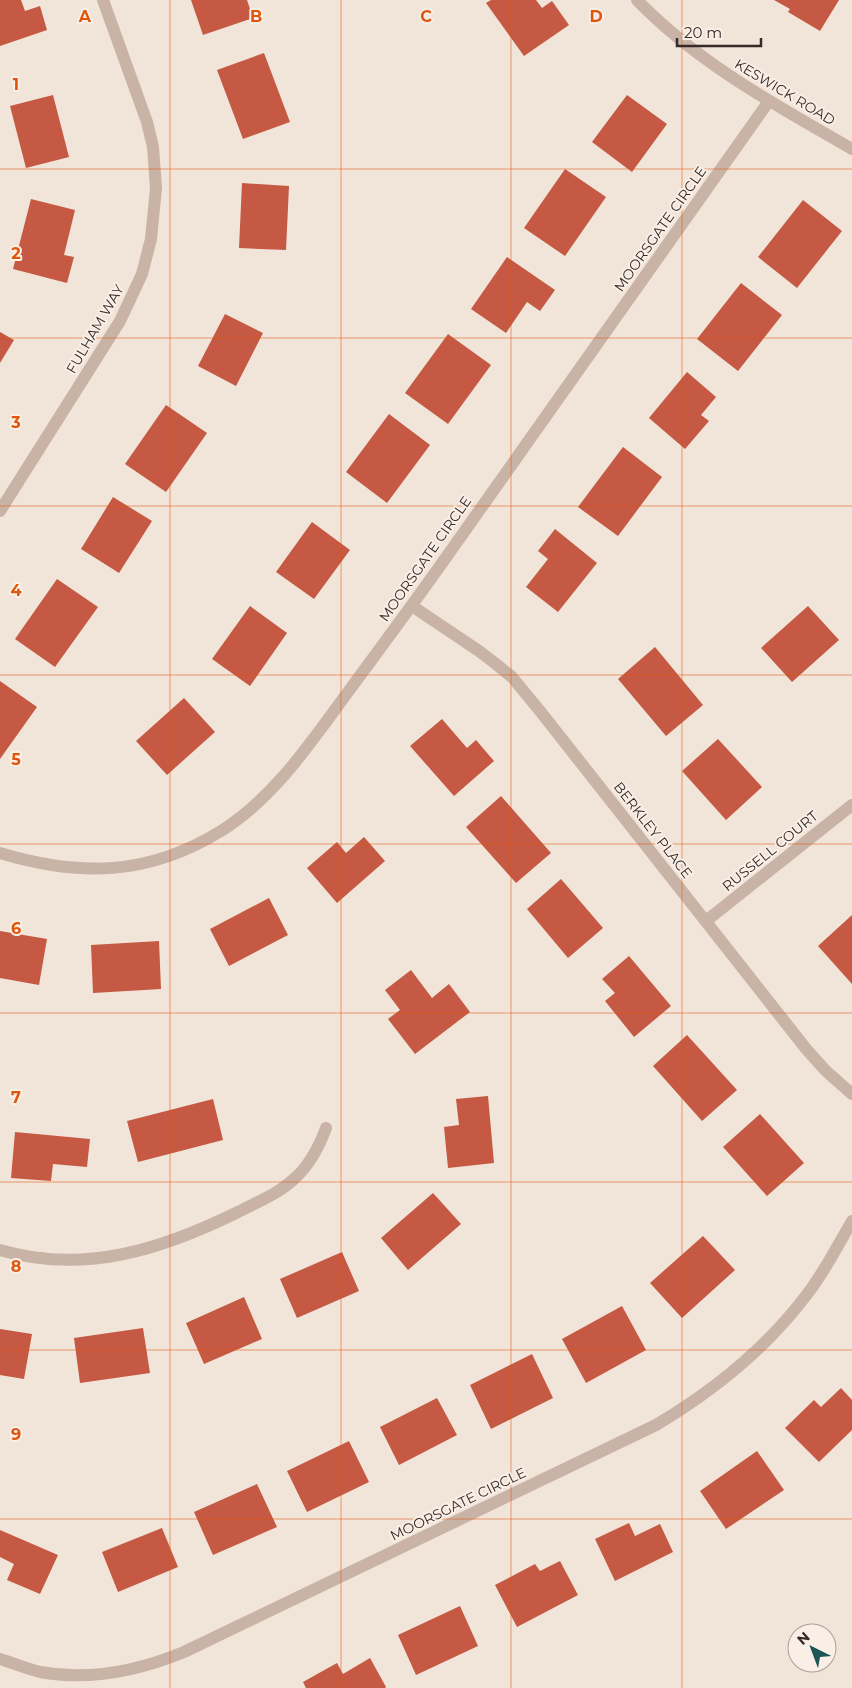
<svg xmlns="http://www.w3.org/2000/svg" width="852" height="1688" font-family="Montserrat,sans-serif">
<rect width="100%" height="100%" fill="#f1e4d9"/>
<path fill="#c55943" d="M 0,0 L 21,0 L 25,11 L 40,6 L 47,30 L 0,46 Z
M 191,0 L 247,0 L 253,18 L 203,35 Z
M 491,0 L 536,0 L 542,8 L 552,1 L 569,25 L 524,56 L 486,3 Z
M 774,0 L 839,0 L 820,31 L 788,12 L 790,9 Z
M 264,53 L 290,122 L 243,139 L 217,70 Z
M 53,95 L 69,157 L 26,168 L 10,106 Z
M 627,95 L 667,124 L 632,172 L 592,142 Z
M 565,169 L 606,197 L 565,256 L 524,228 Z
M 242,183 L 289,186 L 286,250 L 239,248 Z
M 31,199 L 75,210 L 64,255 L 74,257 L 67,283 L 13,269 Z
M 803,200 L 842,231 L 797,288 L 758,257 Z
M 507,257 L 555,290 L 540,311 L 527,302 L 506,333 L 471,309 Z
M 741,283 L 782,315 L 738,371 L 697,339 Z
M 225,314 L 263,333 L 236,386 L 198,366 Z
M 0,332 L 14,340 L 0,363 Z
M 448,334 L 491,365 L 448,424 L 405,393 Z
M 687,372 L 716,397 L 701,415 L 709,421 L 685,449 L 649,418 Z
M 166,405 L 207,433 L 166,492 L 125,464 Z
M 389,414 L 430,445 L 387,503 L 346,472 Z
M 623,447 L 662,477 L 618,536 L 578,507 Z
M 113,497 L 152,521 L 119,573 L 81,549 Z
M 312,522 L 350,550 L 314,599 L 276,572 Z
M 555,529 L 597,563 L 558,612 L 526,587 L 548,559 L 538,551 Z
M 57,579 L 98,607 L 55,667 L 15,639 Z
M 250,606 L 287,633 L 250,686 L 212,659 Z
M 808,606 L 839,640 L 792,682 L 761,648 Z
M 655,647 L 703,705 L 666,736 L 618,679 Z
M 0,681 L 37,707 L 0,759 Z
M 184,698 L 215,732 L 167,775 L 136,741 Z
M 442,719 L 467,748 L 476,740 L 494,761 L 454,796 L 410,746 Z
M 718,739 L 762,787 L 726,820 L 682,771 Z
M 501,796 L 551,853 L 516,883 L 466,827 Z
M 364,837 L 385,861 L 337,903 L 307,868 L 337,842 L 346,853 Z
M 561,879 L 603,928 L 568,958 L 527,909 Z
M 269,898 L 288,935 L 229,966 L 210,929 Z
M 852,915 L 852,984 L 818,946 Z
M 0,931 L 47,939 L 39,985 L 0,978 Z
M 159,941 L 161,989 L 93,993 L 91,945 Z
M 629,956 L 671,1006 L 634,1037 L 605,1001 L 615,993 L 602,979 Z
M 411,970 L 432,998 L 449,984 L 470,1012 L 415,1054 L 388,1019 L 400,1010 L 385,990 Z
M 687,1035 L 737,1090 L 702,1121 L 653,1066 Z
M 488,1096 L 494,1163 L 448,1168 L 444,1127 L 459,1125 L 456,1099 Z
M 213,1099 L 223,1140 L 138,1162 L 127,1121 Z
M 760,1114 L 804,1163 L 767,1196 L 723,1147 Z
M 15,1132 L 90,1139 L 87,1167 L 53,1164 L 51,1181 L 11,1178 Z
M 433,1193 L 461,1224 L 408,1270 L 381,1238 Z
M 703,1236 L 735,1270 L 682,1318 L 650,1283 Z
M 342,1252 L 359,1291 L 297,1318 L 280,1279 Z
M 244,1297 L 262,1339 L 204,1364 L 186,1323 Z
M 622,1306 L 646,1350 L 586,1383 L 562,1339 Z
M 143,1328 L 150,1373 L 80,1383 L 74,1338 Z
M 0,1329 L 32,1334 L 24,1379 L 0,1375 Z
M 532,1354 L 553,1398 L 491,1429 L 470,1385 Z
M 841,1388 L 852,1400 L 852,1430 L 819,1462 L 785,1428 L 814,1400 L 821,1407 Z
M 437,1398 L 457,1435 L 399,1465 L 380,1427 Z
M 349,1441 L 369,1482 L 307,1512 L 287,1471 Z
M 757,1451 L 784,1490 L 726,1529 L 700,1491 Z
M 257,1484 L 277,1527 L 213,1555 L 194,1512 Z
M 629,1523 L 635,1536 L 660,1524 L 673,1552 L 615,1581 L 595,1539 Z
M 162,1528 L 178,1567 L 118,1592 L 102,1552 Z
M 0,1530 L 58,1555 L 40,1594 L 7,1580 L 14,1564 L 0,1557 Z
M 560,1561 L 578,1595 L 517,1627 L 495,1585 L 535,1564 L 540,1571 Z
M 460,1606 L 478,1646 L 416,1675 L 398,1635 Z
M 370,1658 L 386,1687 L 385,1688 L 306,1688 L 303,1682 L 337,1663 L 343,1674 Z"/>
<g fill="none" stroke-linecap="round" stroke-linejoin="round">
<path stroke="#c9b3a6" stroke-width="12" d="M 637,0 C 699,64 776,105 852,149
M 0,511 L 120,321 L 142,274 L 151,239 L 156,188 L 153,147 L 147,122 L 103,0
M 412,606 L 479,651 L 496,664 L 512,677 L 540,711 L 807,1050 L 826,1071 L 852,1094
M 0,853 C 80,877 148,876 221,831 C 275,797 311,742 348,692 C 379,650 410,608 440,566 C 549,411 660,257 769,101
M 706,921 L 852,805
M 0,1250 C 84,1275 163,1249 238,1212 C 257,1202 278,1194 294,1179 C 310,1165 319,1147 326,1128
M 0,1659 C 13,1663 27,1669 40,1672 C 89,1681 138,1671 184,1652 L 656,1425 C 715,1390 767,1348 808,1293 C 825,1271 838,1245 852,1221"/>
</g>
<path fill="none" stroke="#df570d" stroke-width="1" stroke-opacity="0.55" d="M 170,0 L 170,1688M 341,0 L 341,1688M 511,0 L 511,1688M 682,0 L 682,1688M 0,169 L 852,169M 0,338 L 852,338M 0,506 L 852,506M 0,675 L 852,675M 0,844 L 852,844M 0,1013 L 852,1013M 0,1182 L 852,1182M 0,1350 L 852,1350M 0,1519 L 852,1519"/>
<g text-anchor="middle" stroke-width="4" stroke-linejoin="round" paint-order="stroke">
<g font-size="14" fill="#352a27" stroke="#f9efe6">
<text transform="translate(785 92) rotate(31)" y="5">KESWICK ROAD</text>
<text transform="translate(660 229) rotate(-55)" y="5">MOORSGATE CIRCLE</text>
<text transform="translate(95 329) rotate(-60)" y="5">FULHAM WAY</text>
<text transform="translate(425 559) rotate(-55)" y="5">MOORSGATE CIRCLE</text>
<text transform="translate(653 830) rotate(52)" y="5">BERKLEY PLACE</text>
<text transform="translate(770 851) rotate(-39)" y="5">RUSSELL COURT</text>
<text transform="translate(458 1504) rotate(-26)" y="5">MOORSGATE CIRCLE</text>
</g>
</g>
<g font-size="16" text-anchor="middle" font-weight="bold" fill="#df570d" stroke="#f9efe6" stroke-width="4" stroke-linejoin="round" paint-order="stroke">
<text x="85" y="22">A</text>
<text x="256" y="22">B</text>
<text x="426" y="22">C</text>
<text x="596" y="22">D</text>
<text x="16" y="90">1</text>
<text x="16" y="259">2</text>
<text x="16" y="428">3</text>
<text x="16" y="596">4</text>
<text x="16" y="765">5</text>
<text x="16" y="934">6</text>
<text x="16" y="1103">7</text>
<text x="16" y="1272">8</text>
<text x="16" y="1440">9</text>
</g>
<g transform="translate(812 1648) rotate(318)"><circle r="24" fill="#f9efe6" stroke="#aba09a"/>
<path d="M0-4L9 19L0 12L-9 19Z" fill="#1d5655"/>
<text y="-8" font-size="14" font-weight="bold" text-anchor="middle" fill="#352a27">N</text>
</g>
<path d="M677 38v8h84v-8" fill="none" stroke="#352a27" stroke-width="2.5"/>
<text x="684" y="38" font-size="15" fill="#352a27" stroke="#f9efe6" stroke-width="4" paint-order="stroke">20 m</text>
</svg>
